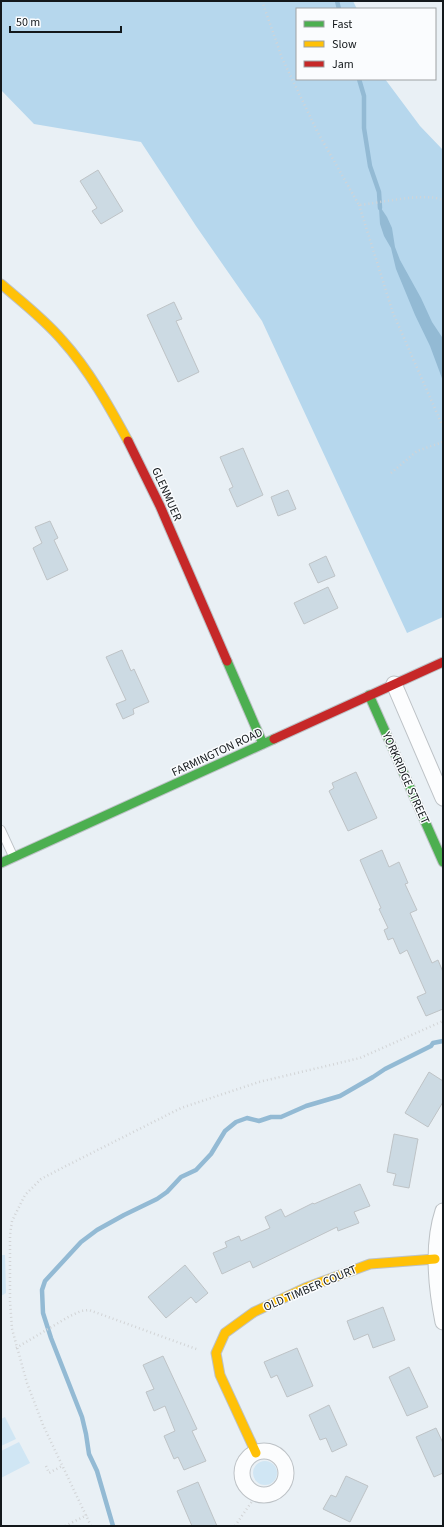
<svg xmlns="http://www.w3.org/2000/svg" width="444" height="1527" font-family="'Source Sans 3',sans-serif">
<rect width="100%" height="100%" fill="#e9f0f5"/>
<path fill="#d0e6f4" d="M 1,1255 L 5,1255 L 6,1293 L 1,1296 Z
M 5,1417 L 16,1439 L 1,1446 L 1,1419 Z
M 19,1442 L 30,1463 L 1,1478 L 1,1451 Z
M253 1473a12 12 0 1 1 24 0a12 12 0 1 1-24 0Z"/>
<path fill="#b6d7ed" d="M 1,1 L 353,1 L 357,9 L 297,9 L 297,79 L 385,79 L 420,126 L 443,150 L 443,617 L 407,633 L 262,321 L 196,226 L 141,142 L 34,124 L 1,90 Z"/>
<path fill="#93bad4" d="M 379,208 L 381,208 L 387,217 L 392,228 L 395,247 L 400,260 L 421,298 L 432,322 L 442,337 L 443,347 L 443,381 L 430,346 L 415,315 L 396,269 L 391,248 L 384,236 L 380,224 Z"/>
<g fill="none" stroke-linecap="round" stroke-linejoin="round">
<path stroke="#93bad4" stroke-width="4.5" d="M 337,1 L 339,9
M 359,79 L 364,96 L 364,128 L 370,166 L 379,192 L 380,208
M 113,1526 L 97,1471 L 89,1454 L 86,1434 L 82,1417 L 51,1338 L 43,1313 L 42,1290 L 45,1281 L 81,1242 L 97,1230 L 124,1215 L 157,1199 L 167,1192 L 181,1177 L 196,1170 L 211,1154 L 225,1131 L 236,1122 L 247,1118 L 259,1121 L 271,1117 L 281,1117 L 306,1106 L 340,1096 L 373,1077 L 385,1069 L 431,1046 L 433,1043 L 443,1041"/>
</g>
<path fill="#ccdae3" stroke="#bec3c6" d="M 98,170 L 123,211 L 101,224 L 92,211 L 97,208 L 80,181 Z
M 174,302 L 182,319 L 176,321 L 199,372 L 178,382 L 147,315 Z
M 243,448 L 263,495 L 237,507 L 229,489 L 233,487 L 220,457 Z
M 288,490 L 296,509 L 278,516 L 271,497 Z
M 50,521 L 58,538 L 54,540 L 68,570 L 47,580 L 33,548 L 42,543 L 35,527 Z
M 326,556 L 335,576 L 318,583 L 309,564 Z
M 328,587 L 338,608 L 304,624 L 294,603 Z
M 122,650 L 131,671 L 134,669 L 149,702 L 133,709 L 134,714 L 123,719 L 116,704 L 126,700 L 106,657 Z
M 356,772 L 377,818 L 348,831 L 329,791 L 334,788 L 332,783 Z
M 382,850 L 389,867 L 399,862 L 408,883 L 405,884 L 417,910 L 410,913 L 432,963 L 438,960 L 443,972 L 443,1009 L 426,1016 L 417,997 L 426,993 L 407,950 L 400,954 L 393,938 L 388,940 L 384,930 L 388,928 L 379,909 L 381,908 L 360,860 Z
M 429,1072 L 443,1081 L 443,1102 L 428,1127 L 405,1113 Z
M 394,1134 L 418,1139 L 409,1188 L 393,1185 L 396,1174 L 387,1172 Z
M 360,1184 L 370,1206 L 354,1212 L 359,1223 L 338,1231 L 337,1227 L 253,1268 L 250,1261 L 222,1274 L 213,1253 L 227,1247 L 225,1242 L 239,1236 L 241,1241 L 270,1228 L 265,1217 L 281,1209 L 285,1217 L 313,1203 L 314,1204 Z
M 185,1265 L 208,1293 L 196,1303 L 191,1297 L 166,1318 L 148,1297 Z
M 383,1307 L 395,1340 L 373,1348 L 368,1334 L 354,1340 L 347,1321 Z
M 297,1348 L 313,1386 L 287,1397 L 277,1375 L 271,1378 L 264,1362 Z
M 163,1356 L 197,1429 L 192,1431 L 206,1461 L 184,1470 L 178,1457 L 174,1459 L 164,1436 L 175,1431 L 165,1406 L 154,1411 L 146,1392 L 154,1389 L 143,1365 Z
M 409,1367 L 428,1407 L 407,1416 L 389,1377 Z
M 329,1405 L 347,1445 L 332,1452 L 326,1438 L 320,1440 L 309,1415 Z
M 436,1428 L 443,1443 L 443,1473 L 434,1477 L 416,1437 Z
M 346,1476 L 368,1486 L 350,1522 L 323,1509 L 331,1495 L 336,1497 Z
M 198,1482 L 217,1526 L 192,1526 L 177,1491 Z"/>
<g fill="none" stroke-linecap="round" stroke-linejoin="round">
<defs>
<path id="lane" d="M 1,830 L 13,856"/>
<path id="street" d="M 394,684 L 443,798
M 443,1211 C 432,1244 436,1287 443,1322
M242 1473a22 22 0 1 1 44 0a22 22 0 1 1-44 0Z"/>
<path id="fast" d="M 227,661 L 263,744
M 369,695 L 443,862
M 1,863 L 274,739"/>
<path id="slow" d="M 1,284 C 22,302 44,319 62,340 C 89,370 109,406 128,441
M 256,1453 L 220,1375 L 216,1353 L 225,1333 L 254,1312 L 305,1288 L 370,1264 L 435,1259"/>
<path id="jam" d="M 128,441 L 160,506 L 227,661
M 274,739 L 443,662"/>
</defs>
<use href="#lane" stroke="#bdc2c6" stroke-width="10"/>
<use href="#street" stroke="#bdc2c6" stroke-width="17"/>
<use href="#fast" stroke="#bdc2c6" stroke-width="11"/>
<use href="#slow" stroke="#bdc2c6" stroke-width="11"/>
<use href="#jam" stroke="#bdc2c6" stroke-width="11"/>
<path stroke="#d2d4d6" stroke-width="2.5" stroke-dasharray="1 3" stroke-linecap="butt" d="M 262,1 L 282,58 L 317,131 L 359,205 C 381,203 424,192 443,200
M 359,205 L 393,313 L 443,427
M 391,473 L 417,451 L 443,442
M 16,1348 L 70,1316 L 81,1311 L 89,1310 L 199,1350
M 46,1466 L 49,1473 L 62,1466
M 65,1526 L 87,1515
M 91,1526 L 43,1425 L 27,1383 L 12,1329 L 10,1301 L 10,1235 L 12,1221 L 25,1195 L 41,1179 L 62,1168 L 181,1108 L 259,1082 L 360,1058 L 443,1021
M 235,1526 L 257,1494"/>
<use href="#lane" stroke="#fcfdfe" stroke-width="8"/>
<use href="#street" stroke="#fcfdfe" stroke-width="15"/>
<use href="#fast" stroke="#4caf50" stroke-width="9"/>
<use href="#slow" stroke="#ffc107" stroke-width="9"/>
<use href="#jam" stroke="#c62828" stroke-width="9"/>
</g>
<g text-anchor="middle" stroke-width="3" stroke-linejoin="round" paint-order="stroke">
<g font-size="12" fill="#13181b" stroke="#fafcfe">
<text transform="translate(167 494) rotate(66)" y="4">GLENMUER</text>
<text transform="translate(217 752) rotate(-25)" y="4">FARMINGTON ROAD</text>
<text transform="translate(406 778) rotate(66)" y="4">YORKRIDGE STREET</text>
<text transform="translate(310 1288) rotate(-23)" y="4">OLD TIMBER COURT</text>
</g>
</g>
<rect width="444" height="1527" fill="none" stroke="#13181b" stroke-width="4"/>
<rect x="296" y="8" width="140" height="72" fill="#fafcfe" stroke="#9ea1a3"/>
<rect x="304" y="21" width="20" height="6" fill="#4caf50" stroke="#9ea1a3"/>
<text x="332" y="28" font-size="12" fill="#13181b">Fast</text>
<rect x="304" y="41" width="20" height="6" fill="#ffc107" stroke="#9ea1a3"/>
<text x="332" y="48" font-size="12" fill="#13181b">Slow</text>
<rect x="304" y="61" width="20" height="6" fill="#c62828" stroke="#9ea1a3"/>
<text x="332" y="68" font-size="12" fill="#13181b">Jam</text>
<path d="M10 26v6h111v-6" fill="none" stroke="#13181b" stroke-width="2"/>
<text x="16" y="26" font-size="12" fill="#13181b" stroke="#fafcfe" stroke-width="3" paint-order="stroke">50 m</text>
</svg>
